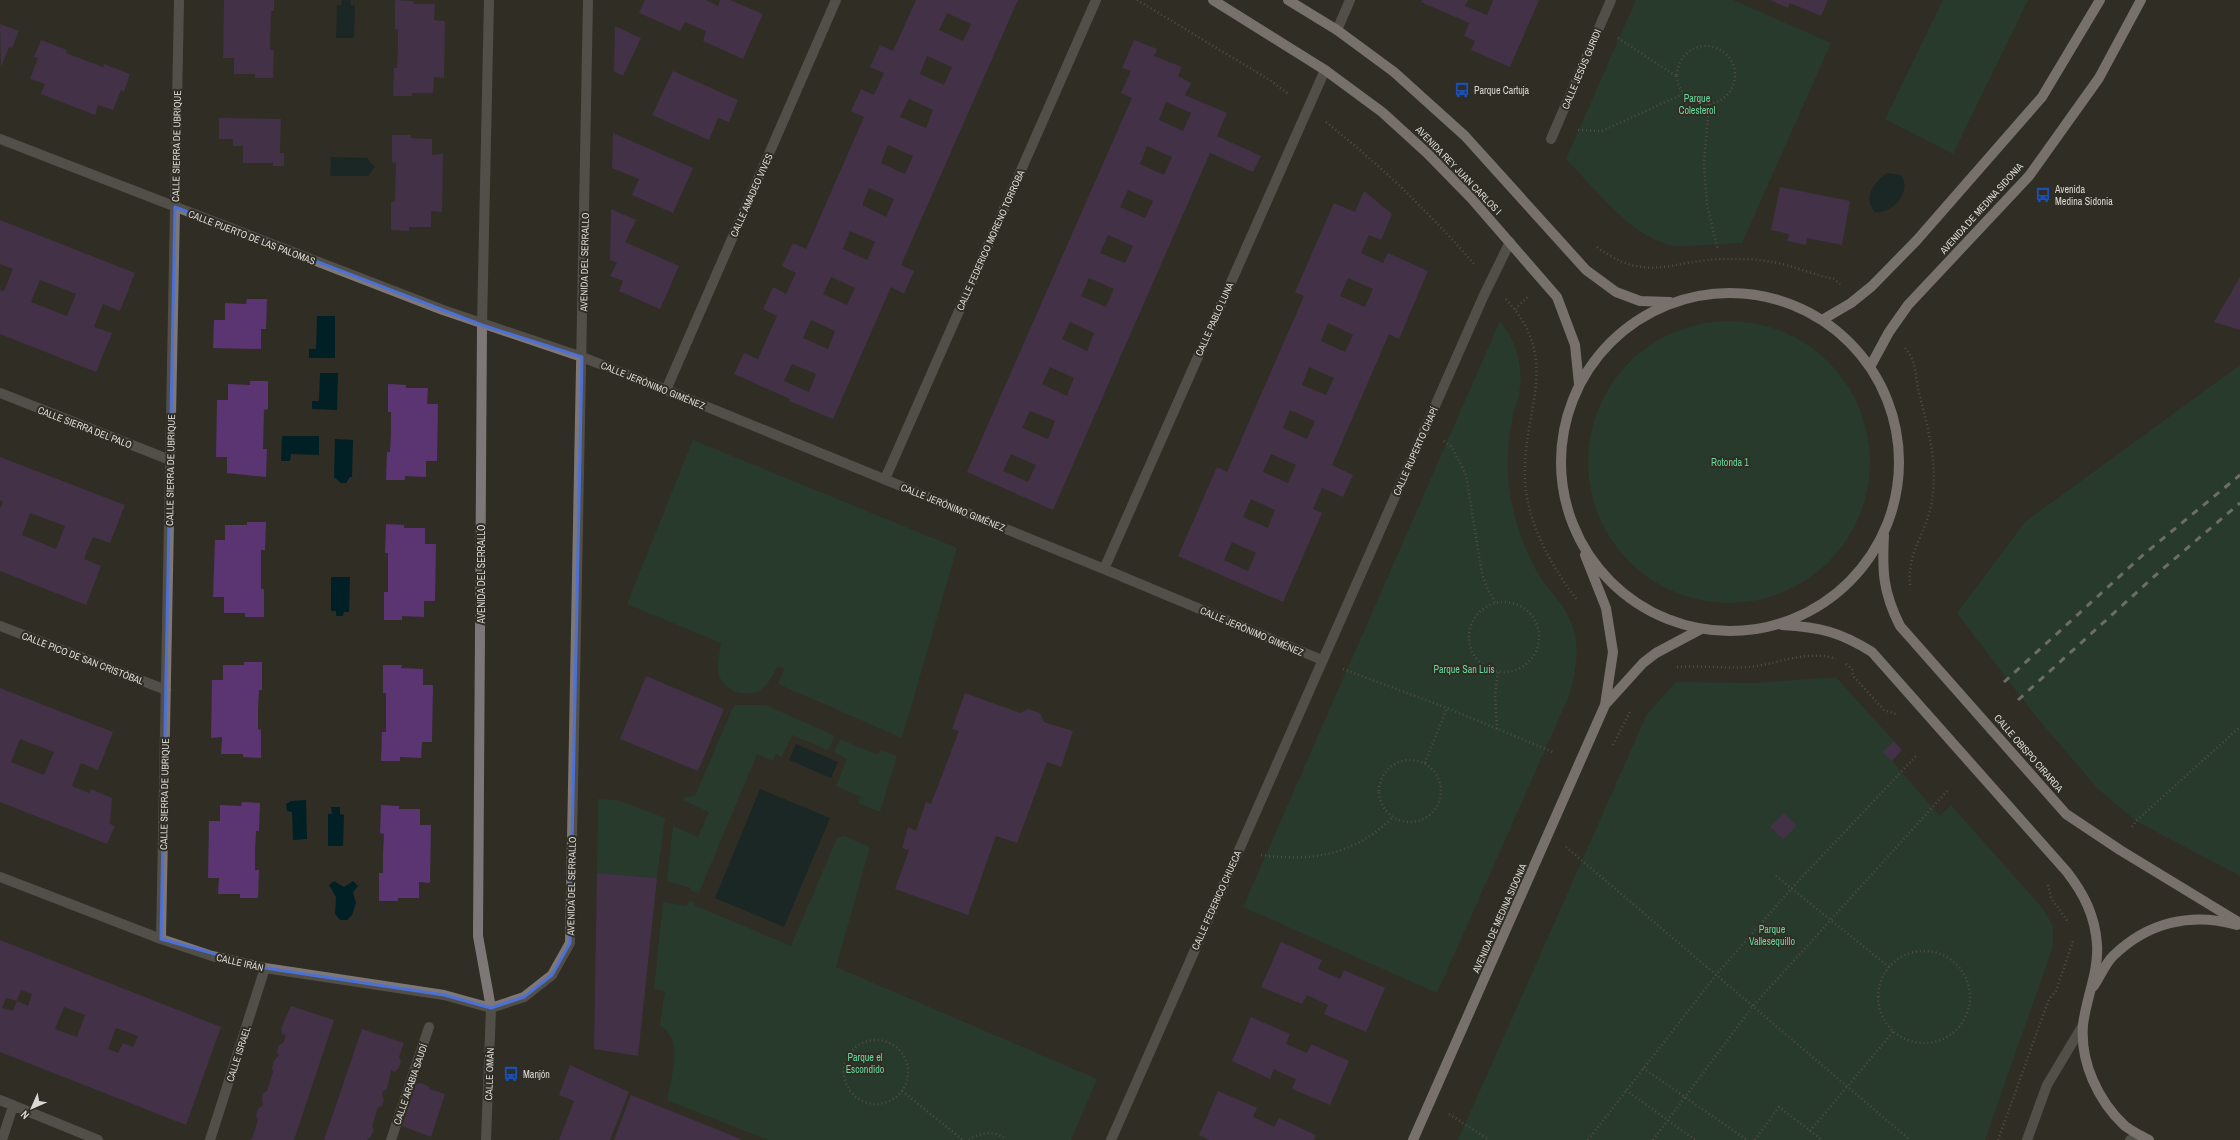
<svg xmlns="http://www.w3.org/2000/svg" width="2240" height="1140" font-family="'Archivo Narrow',sans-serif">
<rect width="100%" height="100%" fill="#302d24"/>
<path fill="#1d4a34" d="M 1636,0 L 1733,0 L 1831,43 L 1742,243 C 1727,243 1681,248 1669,245 C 1627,233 1596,189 1566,159 Z
M 1943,0 L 2028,0 L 1953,154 L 1885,119 Z
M 1500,321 C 1517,342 1524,367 1519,394 C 1517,403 1513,412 1512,421 C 1507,446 1506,473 1511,499 C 1516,525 1525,552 1539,575 C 1547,589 1560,600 1567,614 C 1582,642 1577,667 1569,696 L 1437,993 L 1243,907 Z
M1588 462a141 141 0 1 1 282 0a141 141 0 1 1-282 0Z
M 2240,365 L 2240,876 L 2136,821 L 2097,788 L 2034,714 L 1957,613 L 2025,522 Z
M 693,440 L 957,548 L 902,738 L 778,684 L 784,669 L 778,666 C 773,673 770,682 764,687 C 749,701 721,692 718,671 C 717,662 720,652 721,643 L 627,604 Z
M 1836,677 L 1902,750 L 1892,761 L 1940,816 L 1951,805 L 2044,910 L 2053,926 L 2053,946 L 1985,1140 L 1458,1140 L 1647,714 L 1676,682 L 1755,683 Z
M 734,705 L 766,705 L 835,736 L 828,750 L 792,735 L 782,757 L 776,754 L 773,761 L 757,754 L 699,893 L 691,891 L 691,888 L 667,881 L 673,826 L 698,837 L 709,812 L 683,800 L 685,797 L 695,796 Z
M 840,739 L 878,755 L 881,750 L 897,756 L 880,812 L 858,803 L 861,797 L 836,786 L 847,759 L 834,752 Z
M 598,799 L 617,800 L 665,818 L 657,878 L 597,873 Z
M 844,836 L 870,847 L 836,967 L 1097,1079 L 1071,1140 L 768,1140 L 667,1100 C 671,1075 685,1041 660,1025 L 665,991 L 654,989 L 663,902 L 687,906 L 688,901 L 695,902 L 694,905 L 791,946 L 837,838 Z"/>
<path fill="#002026" d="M 342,0 L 350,0 L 351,6 L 355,5 L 354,38 L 336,38 L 337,5 L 341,5 Z
M 331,157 L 368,158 L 368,160 L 375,167 L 368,176 L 330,176 Z
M 1887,173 L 1901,175 C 1913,191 1892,215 1875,212 C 1862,199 1874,182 1887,173 Z
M 317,316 L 335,316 L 335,358 L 309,358 L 309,349 L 316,349 Z
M 320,373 L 338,373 L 337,410 L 312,409 L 312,401 L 319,401 Z
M 282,436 L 319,436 L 319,455 L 291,454 L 290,461 L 281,461 Z
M 335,439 L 353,440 L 352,477 L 350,477 L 346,483 L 341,483 L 334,477 Z
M 331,577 L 350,577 L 349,612 L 344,612 L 343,616 L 336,616 L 336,611 L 331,611 Z
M 796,744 L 838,762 L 831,778 L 789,760 Z
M 760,789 L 830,818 L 784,927 L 715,898 Z
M 306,800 L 307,839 L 293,840 L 292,812 L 287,811 L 286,804 L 291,801 Z
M 331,807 L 340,807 L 340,814 L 344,815 L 343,846 L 328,846 L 328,814 L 332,814 Z
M 334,881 L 344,887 L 353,881 L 358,886 L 353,892 L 356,903 L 352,915 L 347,920 L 340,920 L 335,914 L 336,897 L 329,885 Z"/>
<path fill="#5a3571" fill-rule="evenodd" d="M 224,0 L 274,0 L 274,11 L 271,11 L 270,50 L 274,50 L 273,78 L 255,78 L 255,74 L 234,74 L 234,58 L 223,58 Z
M 395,0 L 414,1 L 413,4 L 435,4 L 434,20 L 445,21 L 444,78 L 434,77 L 433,93 L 412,93 L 412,96 L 393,96 L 394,68 L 397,68 L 398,48 L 398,29 L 395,29 Z
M 645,0 L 706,0 L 718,6 L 720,0 L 730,0 L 763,14 L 743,59 L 703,41 L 706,31 L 685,22 L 680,31 L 639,13 Z
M 916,0 L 1018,0 L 901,265 L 914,271 L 904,294 L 891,287 L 833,419 L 789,401 L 790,399 L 734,374 L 744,353 L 758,359 L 777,316 L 763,309 L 773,287 L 786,294 L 796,273 L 782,266 L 793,243 L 806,249 L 864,117 L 851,111 L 861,89 L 874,95 L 884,73 L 870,67 L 880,45 L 893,51 ZM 947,13 L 971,24 L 963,41 L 939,30 ZM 927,56 L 952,67 L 944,85 L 920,74 ZM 909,99 L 933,110 L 926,128 L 900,117 ZM 888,145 L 913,156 L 905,174 L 881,163 ZM 869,188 L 894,199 L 886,217 L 862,205 ZM 850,231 L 875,242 L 867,260 L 843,249 ZM 831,277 L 855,288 L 847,305 L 823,294 ZM 811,320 L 835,331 L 828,349 L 803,338 ZM 792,364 L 816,374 L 809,392 L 784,381 Z
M 1422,0 L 1468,0 L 1465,6 L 1487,15 L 1493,0 L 1539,0 L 1510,67 L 1471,50 L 1475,41 L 1464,36 L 1469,23 L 1421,2 Z
M 1770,0 L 1828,0 L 1821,16 L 1790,3 L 1788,8 Z
M 0,24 L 19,31 L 12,48 L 9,47 L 1,67 Z
M 615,26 L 641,38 L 623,76 L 614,71 Z
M 41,40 L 67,50 L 66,53 L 103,67 L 104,64 L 130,74 L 124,92 L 121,90 L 113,110 L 98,105 L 95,115 L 41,94 L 45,84 L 30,79 L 38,58 L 34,57 Z
M 1134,40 L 1157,49 L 1154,56 L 1182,67 L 1178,76 L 1191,83 L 1185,95 L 1227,113 L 1217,136 L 1261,156 L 1253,172 L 1210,153 L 1053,510 L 967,472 L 1132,98 L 1121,93 L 1131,71 L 1122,68 ZM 1166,102 L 1191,113 L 1183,131 L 1159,120 ZM 1147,146 L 1172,157 L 1164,175 L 1140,164 ZM 1128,190 L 1153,201 L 1145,218 L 1120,207 ZM 1108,235 L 1133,246 L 1125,263 L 1100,253 ZM 1089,278 L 1114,289 L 1106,307 L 1081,296 ZM 1070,322 L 1094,333 L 1087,351 L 1062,339 ZM 1050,367 L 1074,378 L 1067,396 L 1042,384 ZM 1030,411 L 1055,421 L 1048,439 L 1022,428 ZM 1011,454 L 1036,465 L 1028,482 L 1003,471 Z
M 673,71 L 738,100 L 729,122 L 718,118 L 709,140 L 652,115 Z
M 219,118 L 281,119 L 280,153 L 284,153 L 284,166 L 273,166 L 273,163 L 243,163 L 243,146 L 233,146 L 233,139 L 219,139 Z
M 613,133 L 693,168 L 673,213 L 632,195 L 639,179 L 612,168 Z
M 392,135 L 411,135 L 411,138 L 432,139 L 432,155 L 443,154 L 442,212 L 431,211 L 431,227 L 409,227 L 409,231 L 391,230 L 391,202 L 395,202 L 396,162 L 392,163 Z
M 1780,187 L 1850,201 L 1842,245 L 1807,238 L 1806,245 L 1787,241 L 1789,234 L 1771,230 Z
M 1364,191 L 1392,214 L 1381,240 L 1369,235 L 1361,253 L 1383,263 L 1388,253 L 1428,271 L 1399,339 L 1389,334 L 1332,465 L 1353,475 L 1343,497 L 1322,488 L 1313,509 L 1322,513 L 1283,602 L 1178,556 L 1217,467 L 1227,472 L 1304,296 L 1295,292 L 1334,203 L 1355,212 ZM 1348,278 L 1373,289 L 1365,307 L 1340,296 ZM 1328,323 L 1353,335 L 1345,352 L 1321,341 ZM 1309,367 L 1334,378 L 1326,395 L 1302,385 ZM 1290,410 L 1315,421 L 1307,439 L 1283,428 ZM 1271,454 L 1296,465 L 1288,483 L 1263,472 ZM 1251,499 L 1275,510 L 1268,528 L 1243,517 ZM 1232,542 L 1256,553 L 1248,571 L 1224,560 Z
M 611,209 L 636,220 L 625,242 L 679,266 L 660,309 L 619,291 L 623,281 L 610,276 L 617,263 L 610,260 Z
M 0,220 L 135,273 L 120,311 L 103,304 L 94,327 L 112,333 L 96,372 L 0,334 L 0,290 L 4,291 L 13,269 L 0,264 ZM 40,280 L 76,294 L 67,316 L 31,302 Z
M 2240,277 L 2240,330 L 2214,322 Z
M 247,299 L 267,299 L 266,329 L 261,329 L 261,349 L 213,348 L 214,320 L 225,320 L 225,303 L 246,304 Z
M 250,381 L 268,381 L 268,409 L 264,410 L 263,449 L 267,449 L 266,477 L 227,473 L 227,457 L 216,457 L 217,400 L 228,400 L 228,384 L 250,385 Z
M 388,384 L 406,385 L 406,388 L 428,388 L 427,404 L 438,404 L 437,461 L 426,461 L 426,477 L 405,476 L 405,480 L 386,480 L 387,452 L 390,452 L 391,432 L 391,412 L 388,412 Z
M 0,457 L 125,505 L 110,543 L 93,537 L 88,548 L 84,559 L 101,566 L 86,605 L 0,571 L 0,509 L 3,502 L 0,500 ZM 30,513 L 65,526 L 56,549 L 22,535 Z
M 247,522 L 266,522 L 265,550 L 261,550 L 261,589 L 264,589 L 264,617 L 245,617 L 245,613 L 224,613 L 224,597 L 213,597 L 215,540 L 225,540 L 225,525 L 247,525 Z
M 386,524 L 404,525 L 404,528 L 425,528 L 425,544 L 436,544 L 435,601 L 424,601 L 424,617 L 402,616 L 402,620 L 384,620 L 384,592 L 388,592 L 388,553 L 385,553 Z
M 244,662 L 262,662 L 262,690 L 259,690 L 258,710 L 258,729 L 261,730 L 261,758 L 243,757 L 243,754 L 221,754 L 222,737 L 211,738 L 212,680 L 223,680 L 223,665 L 244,665 Z
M 383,665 L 402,665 L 401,668 L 423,669 L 423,685 L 433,685 L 432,742 L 422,742 L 421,758 L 400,757 L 400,761 L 381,761 L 382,732 L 386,732 L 386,693 L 383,693 Z
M 646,676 L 724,709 L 698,771 L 620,739 Z
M 0,688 L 113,732 L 98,770 L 81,763 L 72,786 L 89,793 L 91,789 L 112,798 L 110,824 L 115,826 L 107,844 L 0,802 ZM 20,739 L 54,752 L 44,775 L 11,762 Z
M 965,693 L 1020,713 L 1028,709 L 1040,713 L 1044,722 L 1073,731 L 1061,767 L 1047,762 L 1017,843 L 996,836 L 968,915 L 895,889 L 909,850 L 902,848 L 908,827 L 916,831 L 926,802 L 931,804 L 959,731 L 952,729 Z
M 1894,741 L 1902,750 L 1892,761 L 1883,752 Z
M 242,802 L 260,803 L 259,831 L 256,831 L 255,850 L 255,870 L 259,870 L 258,898 L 240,898 L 240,894 L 218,894 L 219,878 L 208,878 L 209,821 L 220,821 L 220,805 L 241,806 Z
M 381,805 L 399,806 L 399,809 L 420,809 L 420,825 L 431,825 L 430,883 L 419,882 L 419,898 L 398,898 L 398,901 L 379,901 L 379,873 L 383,873 L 383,853 L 384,834 L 380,833 Z
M 1784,813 L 1797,826 L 1783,839 L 1770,827 Z
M 597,873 L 657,878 L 638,1056 L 594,1049 Z
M 0,940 L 221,1027 L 186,1125 L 0,1052 ZM 21,990 L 32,994 L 28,1006 L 17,1001 L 13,1011 L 2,1008 L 6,998 L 17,1001 ZM 64,1007 L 85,1015 L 77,1037 L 55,1029 ZM 116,1028 L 138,1036 L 133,1047 L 123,1043 L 118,1053 L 108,1049 Z
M 1281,942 L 1322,960 L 1318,969 L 1340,979 L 1344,970 L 1385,988 L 1366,1032 L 1324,1014 L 1328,1005 L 1307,995 L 1302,1004 L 1261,987 Z
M 291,1006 L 334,1020 L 294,1140 L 248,1140 L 252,1139 L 258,1120 L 256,1116 L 258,1109 L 263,1105 L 262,1099 L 263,1093 L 267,1091 L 273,1072 L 272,1068 L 274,1061 L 279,1055 L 277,1052 L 279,1045 L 283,1043 L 286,1035 L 282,1034 L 281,1028 Z
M 1251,1017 L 1290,1034 L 1286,1044 L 1307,1053 L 1311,1044 L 1349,1061 L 1330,1105 L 1292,1089 L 1296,1079 L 1284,1074 L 1274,1069 L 1270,1079 L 1232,1061 Z
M 362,1029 L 404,1043 L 399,1057 L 401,1061 L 399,1067 L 395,1072 L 391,1070 L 387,1089 L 383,1091 L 382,1096 L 384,1099 L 382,1106 L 378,1107 L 372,1126 L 374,1130 L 371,1136 L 367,1140 L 324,1140 Z
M 570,1065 L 629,1092 L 610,1140 L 559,1140 L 574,1101 L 559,1095 Z
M 421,1083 L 428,1086 L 430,1089 L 445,1094 L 431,1137 L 402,1126 L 415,1084 Z
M 1218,1091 L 1257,1108 L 1253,1117 L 1274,1127 L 1279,1118 L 1316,1135 L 1314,1140 L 1209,1140 L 1199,1135 Z
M 631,1095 L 721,1131 L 742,1140 L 614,1140 Z"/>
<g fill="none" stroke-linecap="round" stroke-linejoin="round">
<path stroke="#77746d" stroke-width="2.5" stroke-dasharray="1 3" stroke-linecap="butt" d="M 1137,0 L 1268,79 L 1290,95
M 1618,38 L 1676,76
M1677 75a29 29 0 1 1 58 0a29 29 0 1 1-58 0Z
M 1709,104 L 1704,163 L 1707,205 L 1718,250
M 1326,122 C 1380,165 1429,212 1474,264
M 1578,130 L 1602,131 L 1683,94
M 1597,247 C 1648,285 1673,259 1726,259 C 1741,259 1758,259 1772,262 C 1791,265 1814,275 1834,279 L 1840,284
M 1506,299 C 1563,361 1522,409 1525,480 C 1527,523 1552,568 1578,601
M 1515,309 L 1528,297
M 1905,348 C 1917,361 1915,377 1919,393 C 1929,433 1940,469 1930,510 C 1923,538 1907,554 1910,585
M 1444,441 L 1452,447 L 1466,475 L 1482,574 L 1488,590 L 1496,603
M1469 637a35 35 0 1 1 70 0a35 35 0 1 1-70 0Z
M 1846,664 L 1852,669 L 1853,676 L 1884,710 L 1896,714
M 1677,667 C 1701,665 1724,669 1748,667 C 1777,665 1803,650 1833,658
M 1343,669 L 1447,708 L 1553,752
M 1497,729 L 1495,695 L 1498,672
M 1613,745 L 1630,712
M1379 791a31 31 0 1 1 62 0a31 31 0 1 1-62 0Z
M 1425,763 L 1447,708
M 2132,827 L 2136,821 L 2240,727
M 1566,847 L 1910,1140
M 1261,855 C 1312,862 1355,855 1393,817
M 1776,876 L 1889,967
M 2048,885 L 2051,898 L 2069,923
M1878 997a46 46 0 1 1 92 0a46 46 0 1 1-92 0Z
M844 1072a32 32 0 1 1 64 0a32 32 0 1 1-64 0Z
M 1643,1068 L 1747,1140
M 1626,1090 L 1695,1140
M 902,1091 L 963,1140
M 1449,1114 L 1489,1140
M 1810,1131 L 1893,1032
M 969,1140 C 980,1132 996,1130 1006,1140
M 1588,1140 L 1716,975 L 1791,889 L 1917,755
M 1653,1140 L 1753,1006 L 1948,790
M 1755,1140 L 1779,1107 L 1822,1140
M 1998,1140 L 2049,999 L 2056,991 L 2073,941"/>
<path stroke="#7d7877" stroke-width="10" d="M 1337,30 L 1350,0
M 0,139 L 443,310 L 582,357 L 666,390 L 1104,569 L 1322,660
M 1551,139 L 1611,0
M 666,390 L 836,0
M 0,393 L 170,460
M 885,479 L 1096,0
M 1104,569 L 1325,70
M 0,626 L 166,690
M 0,877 L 161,939 L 212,956 L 265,968 L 444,995 L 491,1008
M 161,939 L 179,0
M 491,1008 L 524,997 L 552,975 L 570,943 L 588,0
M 0,1100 L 98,1140
M 2,1140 L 13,1106
M 210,1140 L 265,968
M 391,1140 L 429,1027
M 486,1140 L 491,1008 L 478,936 L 482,325 L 489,0
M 1111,1140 L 1484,295 L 1510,242
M 2027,1140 L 2047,1085 L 2083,1025
M 2130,1140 L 2142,1136"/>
<path stroke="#cec2c0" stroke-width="10" d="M 1213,0 L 1325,70 L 1382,112 L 1427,153 L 1471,198 L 1557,297 L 1575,345 L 1579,384
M 1288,0 L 1337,30 L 1394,72 L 1465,136 L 1586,270 L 1616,292 L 1640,301 L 1670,302
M1561 462a169 169 0 1 1 338 0a169 169 0 1 1-338 0Z
M 1822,320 L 1851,303 L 1872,286 L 1917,240 L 2042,97 L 2100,0
M 1870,367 L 1889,332 L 1908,305 L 2029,176 L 2099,78 L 2141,0
M 1884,535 C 1882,572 1883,592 1900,626 L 2066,814 L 2120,850 L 2240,923
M 1782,625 C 1820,627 1840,632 1872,652 L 2067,872 C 2084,894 2095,916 2097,944 C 2099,972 2086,998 2083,1025 C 2080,1062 2098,1101 2125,1126 C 2132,1131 2141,1136 2149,1140
M 1605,705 L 1643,663 L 1656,653 L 1701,629
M 2093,987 C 2100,977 2105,964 2113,956 C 2148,922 2191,912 2237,925
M 1413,1140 L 1605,705 L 1613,652 L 1606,608 L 1585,555"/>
<path stroke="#bbbab3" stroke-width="3" stroke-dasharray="7 7" stroke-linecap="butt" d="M 2004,682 L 2143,555 L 2240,475
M 2018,700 L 2158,573 L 2240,503"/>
</g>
<path d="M0 0H2240V1140H0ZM 175,207 L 482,325 L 582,357 L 570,943 L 552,975 L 524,997 L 491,1008 L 444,995 L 265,968 L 161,939 Z" fill="#302d24" fill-opacity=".55" fill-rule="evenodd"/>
<path fill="none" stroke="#4c70d6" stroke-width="3" stroke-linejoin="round" d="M 175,207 L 482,325 L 582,357 L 570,943 L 552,975 L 524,997 L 491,1008 L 444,995 L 265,968 L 161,939 Z"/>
<defs>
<symbol id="bus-bare" viewBox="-9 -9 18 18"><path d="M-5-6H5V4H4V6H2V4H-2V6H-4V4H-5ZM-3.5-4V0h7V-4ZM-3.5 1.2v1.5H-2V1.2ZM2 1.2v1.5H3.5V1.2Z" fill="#1a4fb4" stroke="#302d24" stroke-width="2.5" paint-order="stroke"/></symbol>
</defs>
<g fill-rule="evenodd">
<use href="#bus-bare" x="1451" y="79" width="22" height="22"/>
<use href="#bus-bare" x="2032" y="184" width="22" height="22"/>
<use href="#bus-bare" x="500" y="1063" width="22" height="22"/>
</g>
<g text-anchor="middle" stroke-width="4" stroke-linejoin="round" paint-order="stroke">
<g font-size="10" fill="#d9d8d2" stroke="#302d24">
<text transform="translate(1581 69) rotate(-67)" y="4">CALLE JESÚS GURIDI</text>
<text transform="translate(176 146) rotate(-89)" y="4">CALLE SIERRA DE UBRIQUE</text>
<text transform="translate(1459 170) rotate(46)" y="4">AVENIDA REY JUAN CARLOS I</text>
<text transform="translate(751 195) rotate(-66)" y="4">CALLE AMADEO VIVES</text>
<text transform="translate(1981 208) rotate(-48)" y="4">AVENIDA DE MEDINA SIDONIA</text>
<text transform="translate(252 237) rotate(21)" y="4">CALLE PUERTO DE LAS PALOMAS</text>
<text transform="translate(990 240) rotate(-66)" y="4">CALLE FEDERICO MORENO TORROBA</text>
<text transform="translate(584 262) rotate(-89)" y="4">AVENIDA DEL SERRALLO</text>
<text transform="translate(1214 319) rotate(-66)" y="4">CALLE PABLO LUNA</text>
<text transform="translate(653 385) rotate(22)" y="4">CALLE JERÓNIMO GIMÉNEZ</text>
<text transform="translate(85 427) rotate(21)" y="4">CALLE SIERRA DEL PALO</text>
<text transform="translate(1415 451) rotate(-66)" y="4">CALLE RUPERTO CHAPÍ</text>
<text transform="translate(170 470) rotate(-89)" y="4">CALLE SIERRA DE UBRIQUE</text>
<text transform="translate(953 507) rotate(22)" y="4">CALLE JERÓNIMO GIMÉNEZ</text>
<text transform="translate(481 574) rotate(-90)" y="4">AVENIDA DEL SERRALLO</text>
<text transform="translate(1252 631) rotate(23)" y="4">CALLE JERÓNIMO GIMÉNEZ</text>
<text transform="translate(83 658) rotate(21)" y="4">CALLE PICO DE SAN CRISTÓBAL</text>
<text transform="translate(2029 753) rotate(49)" y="4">CALLE OBISPO CIRARDA</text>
<text transform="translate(164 794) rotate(-89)" y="4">CALLE SIERRA DE UBRIQUE</text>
<text transform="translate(571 886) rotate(-89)" y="4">AVENIDA DEL SERRALLO</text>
<text transform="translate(1216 900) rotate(-66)" y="4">CALLE FEDERICO CHUECA</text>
<text transform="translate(1499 918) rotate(-66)" y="4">AVENIDA DE MEDINA SIDONIA</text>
<text transform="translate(240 962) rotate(13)" y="4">CALLE IRÁN</text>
<text transform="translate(238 1054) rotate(-72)" y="4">CALLE ISRAEL</text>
<text transform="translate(489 1074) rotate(-88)" y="4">CALLE OMÁN</text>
<text transform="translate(410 1084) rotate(-71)" y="4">CALLE ARABIA SAUDÍ</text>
</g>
<g font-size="10" fill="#d9d8d2" stroke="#302d24" text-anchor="start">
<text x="1474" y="94">Parque Cartuja</text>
<text x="2055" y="193">Avenida<tspan x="2055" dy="12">Medina Sidonia</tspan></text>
<text x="523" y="1078">Manjón</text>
</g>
<g font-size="10" fill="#67d99f" stroke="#302d24">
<text x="1697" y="102">Parque<tspan x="1697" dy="12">Colesterol</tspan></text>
<text x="1730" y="466">Rotonda 1</text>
<text x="1464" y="673">Parque San Luis</text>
<text x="1772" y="933">Parque<tspan x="1772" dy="12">Vallesequillo</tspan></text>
<text x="865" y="1061">Parque el<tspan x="865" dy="12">Escondido</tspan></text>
</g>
</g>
<g transform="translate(32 1108) rotate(225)" stroke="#302d24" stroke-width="3" paint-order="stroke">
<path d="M0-3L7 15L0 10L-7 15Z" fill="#d9d8d2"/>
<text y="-6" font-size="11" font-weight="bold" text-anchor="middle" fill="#d9d8d2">N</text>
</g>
</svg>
